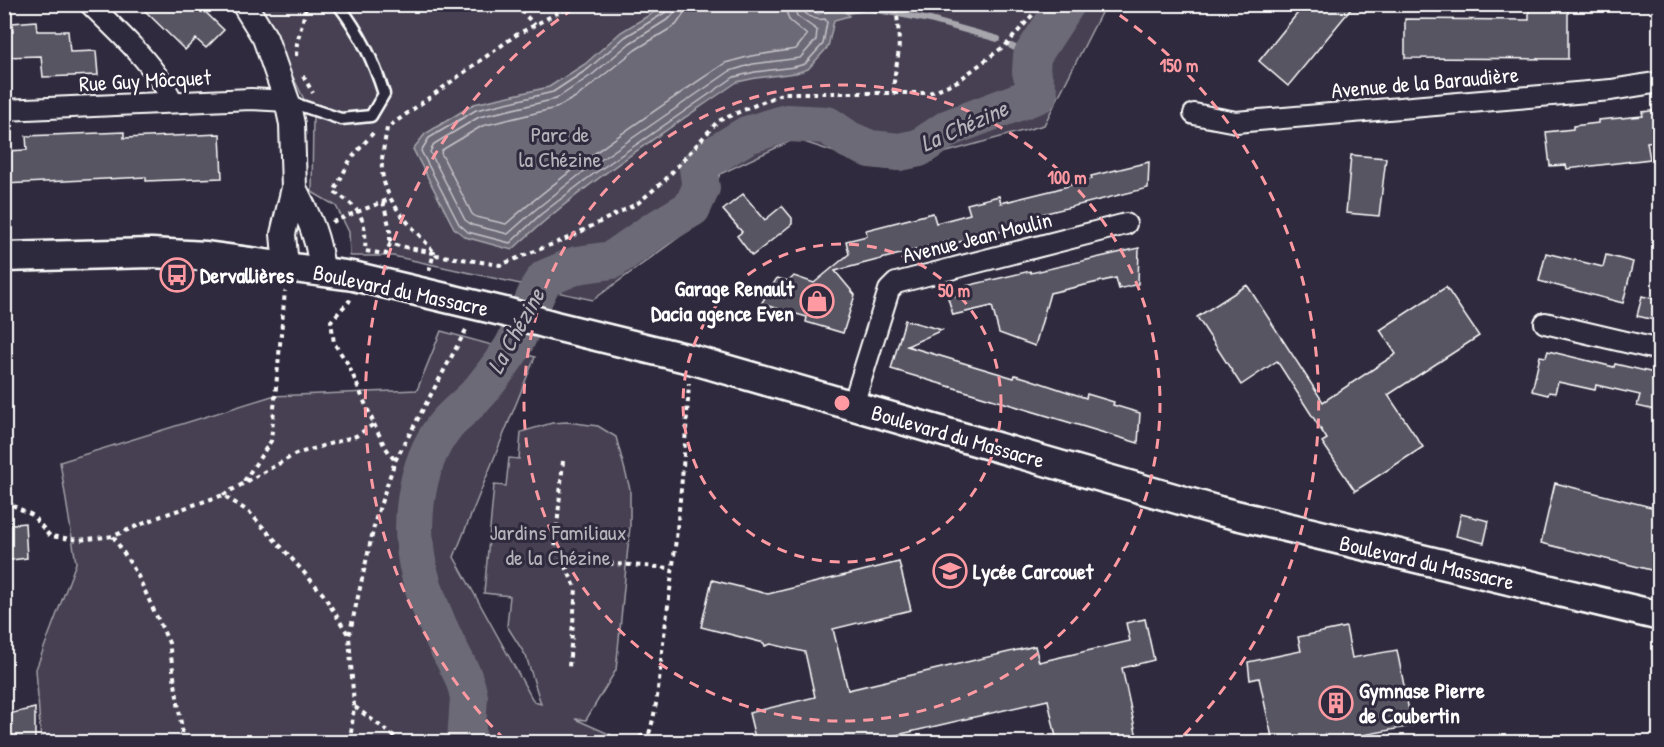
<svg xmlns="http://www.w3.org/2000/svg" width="1664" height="747" font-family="'Patrick Hand',sans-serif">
<rect width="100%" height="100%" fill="#2f2a3d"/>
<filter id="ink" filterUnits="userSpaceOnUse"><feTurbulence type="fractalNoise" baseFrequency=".0167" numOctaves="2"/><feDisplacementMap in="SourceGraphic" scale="12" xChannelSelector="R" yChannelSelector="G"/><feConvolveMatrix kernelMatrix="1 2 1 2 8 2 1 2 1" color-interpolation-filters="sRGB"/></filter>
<g filter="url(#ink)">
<path fill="#464152" stroke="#a2a0a8" stroke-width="1.5" d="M 258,5 L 1105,5 L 1044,125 L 886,169 L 795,139 L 720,174 L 701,221 L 593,300 L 393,256 L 350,256 L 349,232 L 336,206 L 312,192 L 313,118 Z
M 441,331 L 535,357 L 454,557 L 534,702 L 541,704 L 526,656 L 507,626 L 510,596 L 484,593 L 494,485 L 506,486 L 509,458 L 519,459 L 521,432 L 552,423 L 567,422 L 598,426 L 616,437 L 630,489 L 630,526 L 616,670 L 586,720 L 575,719 L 627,742 L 41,742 L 36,669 L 76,563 L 60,462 L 272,396 L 417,390 Z"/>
<path fill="#6d6a77" stroke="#a7a6ad" stroke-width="1.5" d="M 666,5 L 802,5 L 818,14 L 845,7 L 849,16 L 834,20 L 828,47 L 808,69 L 796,73 L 756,78 L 737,82 C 660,135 580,186 512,250 L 465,237 L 454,228 L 413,149 L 425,134 L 474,104 L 549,87 L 585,64 L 621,32 Z"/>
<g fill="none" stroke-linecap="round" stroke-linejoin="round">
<path stroke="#c5c3c9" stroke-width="1.5" d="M 668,4 L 666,12 L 625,37 L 588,69 L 553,92 L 476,110 L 429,138 L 421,151 L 459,224 L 468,232 L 510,243 L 540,215 L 588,178 L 734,77 L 755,72 L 794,67 L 805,64 L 823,44 L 827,22 L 825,19 C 815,21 802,15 801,4
M 676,4 L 675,12 L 670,18 L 630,43 L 593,74 L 556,99 L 479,117 L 434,144 L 430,152 L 465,220 L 472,225 L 508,234 L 535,210 L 583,172 L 730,71 L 753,64 L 800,58 L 816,40 L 817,30 L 797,16 L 793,4
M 685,4 L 683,15 L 676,25 L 635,50 L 579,95 L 556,108 L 482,126 L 442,150 L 441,153 L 472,214 L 476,217 L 506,224 C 574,164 650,114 725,63 L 751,56 L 796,49 L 807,35 L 789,20 L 784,4"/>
<path stroke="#a7a6ad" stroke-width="6" d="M 847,11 L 867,8 L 930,20 L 998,39
M 1011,46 L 1032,56"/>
<path stroke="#6d6a77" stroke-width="38" d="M 466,742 L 469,697 C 465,675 455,662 446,643 C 436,622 426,598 420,575 C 408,529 414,466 444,427 C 455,413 471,403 482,389 C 492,376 503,362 512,348 C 523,329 530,306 540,286 L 546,278 L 577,265 L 612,260 L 652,232 L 692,208 L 701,188 L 698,168 L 708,159 L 747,135 L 787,123 L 827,125 L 849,140 L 870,149 L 899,152 L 919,148 L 949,128 L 1039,94 L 1031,72 L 1032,56 L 1066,4"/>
</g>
<path fill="#595564" stroke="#fff" stroke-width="1.5" d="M 138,4 L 197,4 L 224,30 L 206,48 L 196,39 L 185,50 Z
M 1305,4 L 1355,4 L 1288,86 L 1259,61 Z
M 1529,4 L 1568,4 L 1568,59 L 1405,58 L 1405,19 L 1529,20 Z
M 36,21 L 37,31 L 68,31 L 70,52 L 96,51 L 98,75 L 43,77 L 41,56 L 4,57 L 4,33 L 13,32 L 12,23 Z
M 1659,110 L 1659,141 L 1647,142 L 1650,159 L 1567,169 L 1566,165 L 1550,166 L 1546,132 L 1573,129 L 1573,126 L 1598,123 L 1598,120 L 1643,116 L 1642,112 Z
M 124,132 L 124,138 L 220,134 L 222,178 L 146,181 L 146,177 L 4,184 L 4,151 L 27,150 L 26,136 Z
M 1351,155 L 1386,158 L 1379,216 L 1346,213 Z
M 1149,162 L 1148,188 L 1042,214 L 1043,221 L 955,243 L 954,240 L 835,271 L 855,295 L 843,333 L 806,322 L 807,317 L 761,304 L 777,278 L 789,281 L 794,276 L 814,283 L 849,254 L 846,241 L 867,236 L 866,230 L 933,213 L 936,223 L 970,214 L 967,204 L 999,196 L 1001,203 L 1054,190 L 1092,179 L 1091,176 Z
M 743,194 L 765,220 L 782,206 L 792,218 L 792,224 L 752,256 L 737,236 L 742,232 L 723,210 Z
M 1139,248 L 1138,284 L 1119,289 L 1116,278 L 1050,293 L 1035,346 L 999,333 L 992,306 L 953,315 L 948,298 L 968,292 L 966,286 L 1030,271 L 1031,273 Z
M 1546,253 L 1603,267 L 1606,255 L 1633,262 L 1623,303 L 1539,281 Z
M 1247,285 L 1323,402 L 1396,354 L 1380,330 L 1446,287 L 1479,336 L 1388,395 L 1423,447 L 1355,491 L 1322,442 L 1327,439 L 1277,361 L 1241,385 L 1197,317 Z
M 1642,296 L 1659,300 L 1659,321 L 1637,316 Z
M 905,320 L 942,330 L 907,346 L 1014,378 L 1015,375 L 1026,378 L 1086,398 L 1087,394 L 1114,402 L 1113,405 L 1140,413 L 1138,443 L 891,369 Z
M 1548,351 L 1614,367 L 1615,364 L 1659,374 L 1659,411 L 1637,406 L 1640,395 L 1596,385 L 1595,390 L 1558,382 L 1555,393 L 1549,392 L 1548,395 L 1532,391 L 1540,356 L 1546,357 Z
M 1555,483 L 1659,509 L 1659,572 L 1541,543 Z
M 1461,514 L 1489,521 L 1484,543 L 1456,536 Z
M 25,523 L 27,558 L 4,561 L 4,525 Z
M 899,562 L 911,610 L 833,629 L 848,690 L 1035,646 L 1039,662 L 1130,641 L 1126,623 L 1145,619 L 1154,660 L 1122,668 L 1138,742 L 1057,742 L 1048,700 L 867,742 L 756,742 L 749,713 L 815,697 L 805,652 L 771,644 L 765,646 L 764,643 L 701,627 L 712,580 L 768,594 Z
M 1346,627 L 1352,658 L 1397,650 L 1412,726 L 1326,742 L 1273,742 L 1259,678 L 1250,680 L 1248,662 L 1301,651 L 1298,637 Z
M 35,708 L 35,742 L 4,742 L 4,715 Z"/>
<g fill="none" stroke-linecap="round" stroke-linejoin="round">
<defs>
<path id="service" d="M 287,101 L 341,119 L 371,116 L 384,94 C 373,59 360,33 338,4"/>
<path id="minor" d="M 90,4 C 121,35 154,63 173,102
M 4,110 L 251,99 L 287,101
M 1194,114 L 1236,122 L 1611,90 L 1660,82
M 1545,323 L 1660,350
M 853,405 L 889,290 L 896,283 L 1126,224"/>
<path id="tertiary" d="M 244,4 L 265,38 L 287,101 L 292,124 L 294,188 L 283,234 L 286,267
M 294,188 C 309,218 319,237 322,272"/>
<path id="secondary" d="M 4,257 L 151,253 L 206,256 L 353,276 L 505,312 L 555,326 L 690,359 L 1219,511 L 1660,616"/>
</defs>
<use href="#service" stroke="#fff" stroke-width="15"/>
<use href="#minor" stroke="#fff" stroke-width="24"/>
<use href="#tertiary" stroke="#fff" stroke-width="28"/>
<use href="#secondary" stroke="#fff" stroke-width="33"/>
<path stroke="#fff" stroke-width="4" stroke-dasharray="4.5 4.5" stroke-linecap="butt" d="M 514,4 L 535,25
M 574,4 L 516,35 L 387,128 C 385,141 381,157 382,170 C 385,207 416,228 436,255 L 500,265 L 568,238 L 638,203 L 665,180 L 718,121 L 784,93 L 929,93 L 958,81 L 1007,44 L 1035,12 L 1037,4
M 296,56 L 297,43 L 307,4
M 303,76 L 313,93
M 894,93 C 893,78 896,71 898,56 C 900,44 898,16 895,4
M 373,133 L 350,160 L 334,192 C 361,208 367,220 365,251 L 386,254 L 390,244 L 434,253 L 429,271
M 383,202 L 390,229 L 390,244
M 332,222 L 390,199
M 374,424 L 384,445 L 395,461
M 563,461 L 555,550 L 566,567 L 576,589 L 569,667
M 244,481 L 271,441 L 285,291
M 223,495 L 296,454 L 356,436 L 374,424 L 348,364 L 334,343 L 331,321 L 349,301 L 351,302
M 4,501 L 32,515 L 50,536 L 79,540 L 113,536
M 566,567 L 574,561 L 672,568
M 355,707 L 402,742
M 180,742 L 182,730 L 169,643 L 137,574 L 113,536 L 164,515 L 223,495 L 249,512 L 285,551 L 323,594 L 349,636
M 350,742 L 354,706 L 349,636 L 376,518 L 395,461 L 467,328
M 622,742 L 649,734
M 646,742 C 658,712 659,675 663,643 C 675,557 684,470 689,383"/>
<use href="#service" stroke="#2f2a3d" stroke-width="10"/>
<use href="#minor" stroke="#2f2a3d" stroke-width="20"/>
<use href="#tertiary" stroke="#2f2a3d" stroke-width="24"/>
<use href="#secondary" stroke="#2f2a3d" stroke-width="28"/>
</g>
</g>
<g fill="none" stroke="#ff9aa2" stroke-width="3" stroke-dasharray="10 8">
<circle cx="842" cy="403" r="159"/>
<circle cx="842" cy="403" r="318"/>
<path d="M505 740A477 477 0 0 1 579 5M1105 5A477 477 0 0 1 1179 740"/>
</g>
<defs>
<symbol id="bus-ring" viewBox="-11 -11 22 22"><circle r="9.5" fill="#2f2a3d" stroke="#ff9aa2" stroke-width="1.5"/><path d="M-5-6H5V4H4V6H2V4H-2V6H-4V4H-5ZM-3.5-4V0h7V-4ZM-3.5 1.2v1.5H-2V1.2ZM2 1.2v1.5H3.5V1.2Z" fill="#ff9aa2"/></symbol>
<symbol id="shop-ring" viewBox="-11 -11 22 22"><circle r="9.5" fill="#2f2a3d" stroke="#ff9aa2" stroke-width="1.5"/><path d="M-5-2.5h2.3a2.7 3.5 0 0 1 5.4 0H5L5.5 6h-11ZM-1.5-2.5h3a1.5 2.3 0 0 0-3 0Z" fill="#ff9aa2"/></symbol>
<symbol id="school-ring" viewBox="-11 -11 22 22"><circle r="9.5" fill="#2f2a3d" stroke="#ff9aa2" stroke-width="1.5"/><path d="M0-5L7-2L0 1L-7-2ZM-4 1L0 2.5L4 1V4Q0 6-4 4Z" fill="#ff9aa2"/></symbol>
<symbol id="building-ring" viewBox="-11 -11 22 22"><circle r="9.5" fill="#2f2a3d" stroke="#ff9aa2" stroke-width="1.5"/><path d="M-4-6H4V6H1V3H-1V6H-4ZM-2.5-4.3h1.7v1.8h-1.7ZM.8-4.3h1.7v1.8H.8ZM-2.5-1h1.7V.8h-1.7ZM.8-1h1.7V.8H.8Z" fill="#ff9aa2"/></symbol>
</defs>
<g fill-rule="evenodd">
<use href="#bus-ring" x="158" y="256" width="38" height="38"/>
<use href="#shop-ring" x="798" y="282" width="38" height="38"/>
<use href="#school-ring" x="931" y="552" width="38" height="38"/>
<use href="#building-ring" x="1317" y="684" width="38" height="38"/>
</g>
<g text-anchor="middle" stroke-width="6" stroke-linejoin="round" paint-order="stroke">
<g font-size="22" fill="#fff" stroke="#2f2a3d">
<text transform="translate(145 80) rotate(-3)" y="8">Rue Guy Môcquet</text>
<text transform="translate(1425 82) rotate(-5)" y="8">Avenue de la Baraudière</text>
<text transform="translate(977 237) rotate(-14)" y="8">Avenue Jean Moulin</text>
<text transform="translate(401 290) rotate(12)" y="8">Boulevard du Massacre</text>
<text transform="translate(958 436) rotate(16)" y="8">Boulevard du Massacre</text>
<text transform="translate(1427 562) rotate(13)" y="8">Boulevard du Massacre</text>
</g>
<g font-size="22" fill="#b5b3ba" stroke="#2f2a3d">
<text x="560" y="142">Parc de<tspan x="560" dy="25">la Chézine</tspan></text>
<text x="558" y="540">Jardins Familiaux<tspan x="558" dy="25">de la Chézine</tspan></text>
</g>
<g font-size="22" font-weight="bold" fill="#fff" stroke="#2f2a3d" text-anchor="start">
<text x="200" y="283">Dervallières</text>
<text x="794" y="296" text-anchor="end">Garage Renault<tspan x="794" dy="25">Dacia agence Even</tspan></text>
<text x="973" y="579">Lycée Carcouet</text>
<text x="1359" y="698">Gymnase Pierre<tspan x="1359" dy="25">de Coubertin</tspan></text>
</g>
<g font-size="24" font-style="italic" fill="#b6b4bb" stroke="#2f2a3d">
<text transform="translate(964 126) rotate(-24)" y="8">La Chézine</text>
<text transform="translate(516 331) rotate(-61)" y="8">La Chézine</text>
</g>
</g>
<circle cx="842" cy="403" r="9" fill="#ff9aa2" stroke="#2f2a3d" stroke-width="3"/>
<g font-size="18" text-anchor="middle" font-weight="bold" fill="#ff9aa2" stroke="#2f2a3d" stroke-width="6" stroke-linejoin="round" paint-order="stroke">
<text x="1179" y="72">150 m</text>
<text x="1067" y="184">100 m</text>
<text x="954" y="297">50 m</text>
</g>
<rect width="1664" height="747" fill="none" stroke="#2f2a3d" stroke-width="24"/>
<rect x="12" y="12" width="1640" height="723" fill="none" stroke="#fff" stroke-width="2" filter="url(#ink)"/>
</svg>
